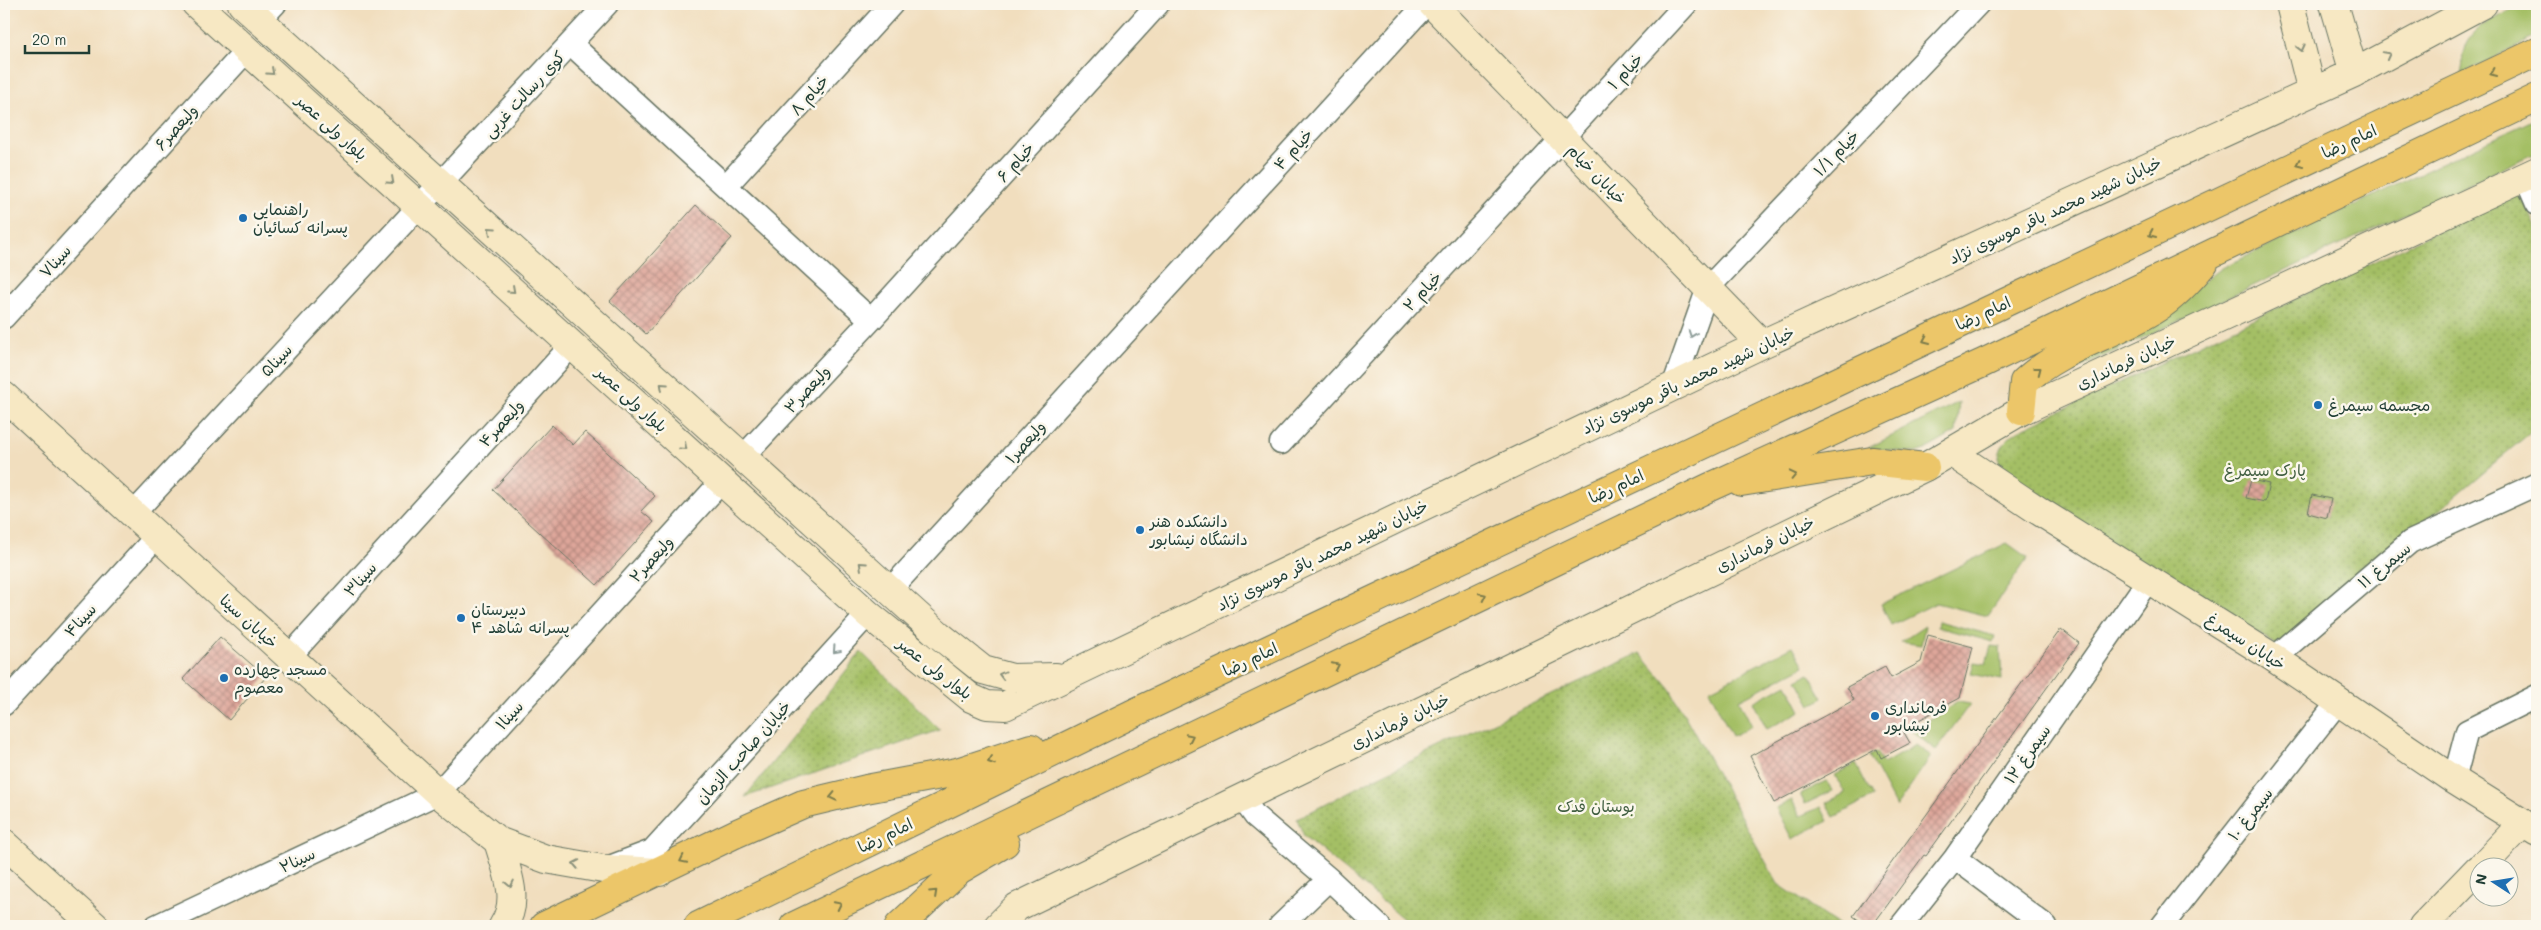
<svg xmlns="http://www.w3.org/2000/svg" width="2541" height="930" font-family="Mali,'Playpen Sans Arabic',sans-serif">
<defs>
<pattern id="park-dots" width="8" height="8" patternUnits="userSpaceOnUse" patternTransform="scale(1.25)"><rect width="8" height="8" fill="#a4bf65"/><path d="M2 2h.1M6 6h.1" fill="none" stroke="#859c54" stroke-width="1.8" stroke-linecap="round"/></pattern>
<pattern id="building-cross-hatch" width="8" height="8" patternUnits="userSpaceOnUse" patternTransform="scale(1.25)"><rect width="8" height="8" fill="#dea69a"/><path d="M0 0l8 8M0 8l8-8" fill="none" stroke="#b3887e"/></pattern>
</defs>
<rect width="100%" height="100%" fill="#fbf7ec"/>
<filter id="ink" filterUnits="userSpaceOnUse"><feTurbulence type="fractalNoise" baseFrequency=".02" numOctaves="2"/><feDisplacementMap in="SourceGraphic" scale="10" xChannelSelector="R" yChannelSelector="G"/><feConvolveMatrix kernelMatrix="1 2 1 2 8 2 1 2 1" color-interpolation-filters="sRGB"/></filter>
<filter id="wash" filterUnits="userSpaceOnUse"><feTurbulence type="fractalNoise" baseFrequency=".0096" numOctaves="4" result="noise"/><feDisplacementMap in="SourceGraphic" scale="20" xChannelSelector="R" yChannelSelector="G"/><feGaussianBlur stdDeviation="1.12" result="paint"/><feColorMatrix in="noise" values="0 0 0 0 0 0 0 0 0 0 0 0 0 0 0 0 0 1.4 0 .05"/><feComposite in="paint" operator="in"/></filter>
<g filter="url(#wash)">
<rect width="100%" height="100%" fill="#f1debe"/>
<path fill="#a4bf65" stroke="#627e4c" d="M 2522,4 L 2537,4 L 2537,36 L 2461,74 C 2463,65 2463,55 2466,46 C 2473,25 2504,14 2522,4 Z
M 2537,118 L 2537,152 L 2064,375 L 2056,376 L 2052,370 L 2187,294 L 2222,268 Z
M 1959,402 L 1956,432 L 1925,450 L 1915,453 L 1868,448 Z
M 2007,543 L 2028,558 L 1988,616 L 1936,603 L 1891,625 L 1881,604 Z
M 1938,621 L 1995,636 L 1993,642 L 1937,627 Z
M 1925,626 L 1921,645 L 1901,642 Z
M 1793,646 L 1804,666 L 1739,700 L 1752,726 L 1732,736 L 1709,690 Z
M 1991,646 L 2000,647 L 2002,680 L 1971,674 L 1974,662 L 1986,664 Z
M 1809,674 L 1823,698 L 1811,705 L 1797,680 Z
M 1787,684 L 1801,711 L 1767,729 L 1753,702 Z
M 1958,702 L 1970,704 L 1936,750 L 1911,731 Z
M 1916,745 L 1931,756 L 1896,807 L 1869,756 L 1876,752 L 1883,764 Z
M 1856,764 L 1873,797 L 1834,817 L 1826,803 L 1845,793 L 1835,775 Z
M 1827,781 L 1832,791 L 1805,804 L 1800,794 Z
M 1792,800 L 1800,816 L 1821,807 L 1828,821 L 1792,839 L 1776,808 Z"/>
<path fill="url(#park-dots)" stroke="#627e4c" d="M 2520,192 L 2537,229 L 2537,427 L 2277,645 L 2013,481 L 2000,468 C 1996,451 2004,440 2018,431 Z
M 861,652 L 940,730 L 745,797 Z
M 1640,653 L 1670,689 L 1778,884 L 1840,926 L 1412,926 L 1304,836 L 1297,819 L 1375,778 Z"/>
<g id="blocks">
<path fill="url(#building-cross-hatch)" d="M 696,205 L 732,238 L 646,334 L 610,301 Z
M 552,425 L 573,445 L 585,432 L 655,496 L 641,511 L 654,522 L 597,585 L 493,490 Z
M 2251,480 L 2269,484 L 2265,502 L 2246,498 Z
M 2312,495 L 2331,499 L 2327,518 L 2308,513 Z
M 2061,629 L 2079,643 L 1926,856 L 1924,855 L 1872,926 L 1867,926 L 1853,916 Z
M 1928,635 L 1973,647 L 1960,698 L 1902,729 L 1910,743 L 1881,758 L 1877,749 L 1774,803 L 1750,756 L 1854,700 L 1847,687 L 1885,667 L 1891,678 L 1921,662 Z
M 220,637 L 266,677 L 229,720 L 183,679 Z"/>
</g>
</g>
<g filter="url(#ink)">
<use href="#blocks" fill-opacity="0" stroke="#687564" stroke-width="1"/>
<g fill="none" stroke-linecap="round" stroke-linejoin="round">
<defs>
<path id="street" d="M 260,20 L 275,4
M 571,44 L 871,320
M 2525,176 L 2537,204
M 726,186 L 892,4
M 4,317 L 247,50
M 1673,387 L 1708,288 L 1978,4
M 1281,443 L 1686,4
M 743,457 L 871,320 L 1158,4
M 133,514 L 607,4
M 890,590 L 1426,4
M 289,657 L 572,345
M 2274,658 L 2410,542 L 2537,484
M 4,704 L 157,536
M 2454,780 L 2467,731 L 2537,696
M 1242,798 L 1255,816 L 1329,879 L 1379,926
M 1955,858 L 2046,926
M 607,868 L 652,851 L 868,614
M 156,926 L 438,793 L 722,481
M 1280,926 L 1329,879
M 1901,926 L 1955,858 L 2149,579
M 2162,926 L 2338,702"/>
<path id="secondary" d="M 196,4 L 868,614 L 971,698 L 987,705 L 1005,706 L 1762,344 L 2354,73 L 2483,4
M 242,4 L 939,635 L 983,670 L 1012,678 L 1056,677
M 1432,4 L 1762,344
M 2290,4 L 2312,92
M 2334,4 L 2354,73
M 4,396 L 438,793 L 498,841 L 546,859 L 603,869 L 659,872
M 1952,453 L 2039,511 L 2274,658 L 2454,780 L 2537,832
M 498,841 C 506,869 521,900 503,926
M 4,843 L 95,926
M 2480,868 L 2522,824
M 998,926 L 1017,907 L 1925,467 L 2021,411 L 2537,171
M 2423,926 L 2478,869"/>
<path id="highway" d="M 2021,411 L 2024,382 C 2061,347 2114,336 2157,308 C 2175,296 2190,280 2204,263
M 1741,482 L 1872,461 L 1925,467
M 544,926 L 735,834 L 803,804 L 866,789 L 957,772 L 1031,748
M 698,926 L 1136,712 L 2537,52
M 794,926 L 1710,487 L 1983,363 L 2537,98
M 899,926 L 959,870 L 1005,843"/>
</defs>
<use href="#street" stroke="#687564" stroke-width="25"/>
<use href="#secondary" stroke="#687564" stroke-width="30"/>
<use href="#highway" stroke="#687564" stroke-width="30"/>
<use href="#street" stroke="#fff" stroke-width="22"/>
<use href="#secondary" stroke="#f7e8c3" stroke-width="28"/>
<use href="#highway" stroke="#ecc669" stroke-width="28"/>
</g>
<defs><path id="oneway-chevron" d="M-2-3.5L2.5 0L-2 3.5" fill="none" stroke-width="1.6" stroke-linecap="round" stroke-linejoin="round" transform="scale(1.25)"/></defs>
<g stroke="#8b927c">
<use href="#oneway-chevron" transform="translate(2301 48) rotate(76)"/>
<use href="#oneway-chevron" transform="translate(2387 55) rotate(-28)"/>
<use href="#oneway-chevron" transform="translate(271 72) rotate(42)"/>
<use href="#oneway-chevron" transform="translate(391 181) rotate(42)"/>
<use href="#oneway-chevron" transform="translate(491 230) rotate(-138)"/>
<use href="#oneway-chevron" transform="translate(512 290) rotate(42)"/>
<use href="#oneway-chevron" transform="translate(663 386) rotate(-138)"/>
<use href="#oneway-chevron" transform="translate(684 447) rotate(42)"/>
<use href="#oneway-chevron" transform="translate(862 565) rotate(-138)"/>
<use href="#oneway-chevron" transform="translate(1002 675) rotate(-165)"/>
<use href="#oneway-chevron" transform="translate(576 864) rotate(-169)"/>
<use href="#oneway-chevron" transform="translate(510 884) rotate(78)"/>
</g>
<g stroke="#7b7b4c">
<use href="#oneway-chevron" transform="translate(2493 73) rotate(155)"/>
<use href="#oneway-chevron" transform="translate(2299 164) rotate(155)"/>
<use href="#oneway-chevron" transform="translate(2152 234) rotate(155)"/>
<use href="#oneway-chevron" transform="translate(1926 340) rotate(155)"/>
<use href="#oneway-chevron" transform="translate(2038 370) rotate(-38)"/>
<use href="#oneway-chevron" transform="translate(1793 475) rotate(-13)"/>
<use href="#oneway-chevron" transform="translate(1483 596) rotate(-26)"/>
<use href="#oneway-chevron" transform="translate(1336 666) rotate(-26)"/>
<use href="#oneway-chevron" transform="translate(1190 737) rotate(-26)"/>
<use href="#oneway-chevron" transform="translate(991 761) rotate(161)"/>
<use href="#oneway-chevron" transform="translate(833 797) rotate(167)"/>
<use href="#oneway-chevron" transform="translate(683 860) rotate(154)"/>
<use href="#oneway-chevron" transform="translate(934 893) rotate(-43)"/>
<use href="#oneway-chevron" transform="translate(838 905) rotate(-26)"/>
</g>
<g stroke="#8f9e9a">
<use href="#oneway-chevron" transform="translate(1692 334) rotate(109)"/>
<use href="#oneway-chevron" transform="translate(836 650) rotate(132)"/>
</g>
</g>
<g fill="#1f6fb2" stroke="#fbf7ec" stroke-width="2">
<circle cx="243" cy="218" r="5"/>
<circle cx="2318" cy="405" r="5"/>
<circle cx="1140" cy="530" r="5"/>
<circle cx="461" cy="618" r="5"/>
<circle cx="224" cy="678" r="5"/>
<circle cx="1875" cy="716" r="5"/>
</g>
<g text-anchor="middle" stroke-width="5" stroke-linejoin="round" paint-order="stroke">
<g font-size="16" fill="#1f3d34" stroke="#fbf7ec">
<text transform="translate(1625 71) rotate(-47)" y="6">خیام ۱</text>
<text transform="translate(524 94) rotate(-47)" y="6">کوی رسالت غربی</text>
<text transform="translate(809 95) rotate(-48)" y="6">خیام ۸</text>
<text transform="translate(176 127) rotate(-48)" y="6">ولیعصر۶</text>
<text transform="translate(332 127) rotate(42)" y="6">بلوار ولی عصر</text>
<text transform="translate(2349 141) rotate(-25)" y="6">امام رضا</text>
<text transform="translate(1293 149) rotate(-48)" y="6">خیام ۴</text>
<text transform="translate(1836 153) rotate(-46)" y="6">خیام ۱/۱</text>
<text transform="translate(1015 162) rotate(-48)" y="6">خیام ۶</text>
<text transform="translate(1597 174) rotate(46)" y="6">خیابان خیام</text>
<text transform="translate(2055 210) rotate(-25)" y="6">خیابان شهید محمد باقر موسوی نژاد</text>
<text transform="translate(55 261) rotate(-48)" y="6">سینا۷</text>
<text transform="translate(1422 291) rotate(-47)" y="6">خیام ۲</text>
<text transform="translate(1983 313) rotate(-25)" y="6">امام رضا</text>
<text transform="translate(276 360) rotate(-47)" y="6">سینا۵</text>
<text transform="translate(2126 362) rotate(-25)" y="6">خیابان فرمانداری</text>
<text transform="translate(1688 380) rotate(-25)" y="6">خیابان شهید محمد باقر موسوی نژاد</text>
<text transform="translate(807 389) rotate(-47)" y="6">ولیعصر۳</text>
<text transform="translate(632 399) rotate(42)" y="6">بلوار ولی عصر</text>
<text transform="translate(501 423) rotate(-48)" y="6">ولیعصر۴</text>
<text transform="translate(1025 442) rotate(-48)" y="6">ولیعصر۱</text>
<text transform="translate(1616 486) rotate(-25)" y="6">امام رضا</text>
<text transform="translate(1765 544) rotate(-26)" y="6">خیابان فرمانداری</text>
<text transform="translate(1322 555) rotate(-26)" y="6">خیابان شهید محمد باقر موسوی نژاد</text>
<text transform="translate(651 559) rotate(-48)" y="6">ولیعصر۲</text>
<text transform="translate(2384 565) rotate(-39)" y="6">سیمرغ ۱۱</text>
<text transform="translate(360 579) rotate(-48)" y="6">سینا۳</text>
<text transform="translate(80 620) rotate(-48)" y="6">سینا۴</text>
<text transform="translate(249 621) rotate(42)" y="6">خیابان سینا</text>
<text transform="translate(2246 641) rotate(33)" y="6">خیابان سیمرغ</text>
<text transform="translate(1250 659) rotate(-25)" y="6">امام رضا</text>
<text transform="translate(935 668) rotate(38)" y="6">بلوار ولی عصر</text>
<text transform="translate(509 715) rotate(-48)" y="6">سینا۱</text>
<text transform="translate(1400 721) rotate(-26)" y="6">خیابان فرمانداری</text>
<text transform="translate(743 752) rotate(-48)" y="6">خیابان صاحب الزمان</text>
<text transform="translate(2027 754) rotate(-55)" y="6">سیمرغ ۱۲</text>
<text transform="translate(2250 814) rotate(-52)" y="6">سیمرغ ۱۰</text>
<text transform="translate(885 835) rotate(-26)" y="6">امام رضا</text>
<text transform="translate(297 860) rotate(-25)" y="6">سینا۲</text>
</g>
<g font-size="16" fill="#1f3d34" stroke="#fbf7ec" text-anchor="start">
<text x="253" y="215">راهنمایی<tspan x="253" dy="18">پسرانه کسائیان</tspan></text>
<text x="2328" y="411">مجسمه سیمرغ</text>
<text x="1150" y="527">دانشکده هنر<tspan x="1150" dy="18">دانشگاه نیشابور</tspan></text>
<text x="471" y="615">دبیرستان<tspan x="471" dy="18">پسرانه شاهد ۴</tspan></text>
<text x="234" y="675">مسجد چهارده<tspan x="234" dy="18">معصوم</tspan></text>
<text x="1885" y="713">فرمانداری<tspan x="1885" dy="18">نیشابور</tspan></text>
</g>
<g font-size="16" fill="#405e40" stroke="#fbf7ec">
<text x="2265" y="476">پارک سیمرغ</text>
<text x="1596" y="812">بوستان فدک</text>
</g>
</g>
<rect width="2541" height="930" fill="none" stroke="#fbf7ec" stroke-width="20"/>
<g transform="translate(2494 882) rotate(282)"><circle r="24" fill="#fbf7ec" stroke="#a3ada2"/>
<path d="M0-4L9 19L0 12L-9 19Z" fill="#1f6fb2"/>
<text y="-8" font-size="14" font-weight="bold" text-anchor="middle" fill="#1f3d34">N</text>
</g>
<path d="M25 45v8h64v-8" fill="none" stroke="#1f3d34" stroke-width="2.5"/>
<text x="32" y="45" font-size="15" fill="#1f3d34" stroke="#fbf7ec" stroke-width="4" paint-order="stroke">20 m</text>
</svg>
